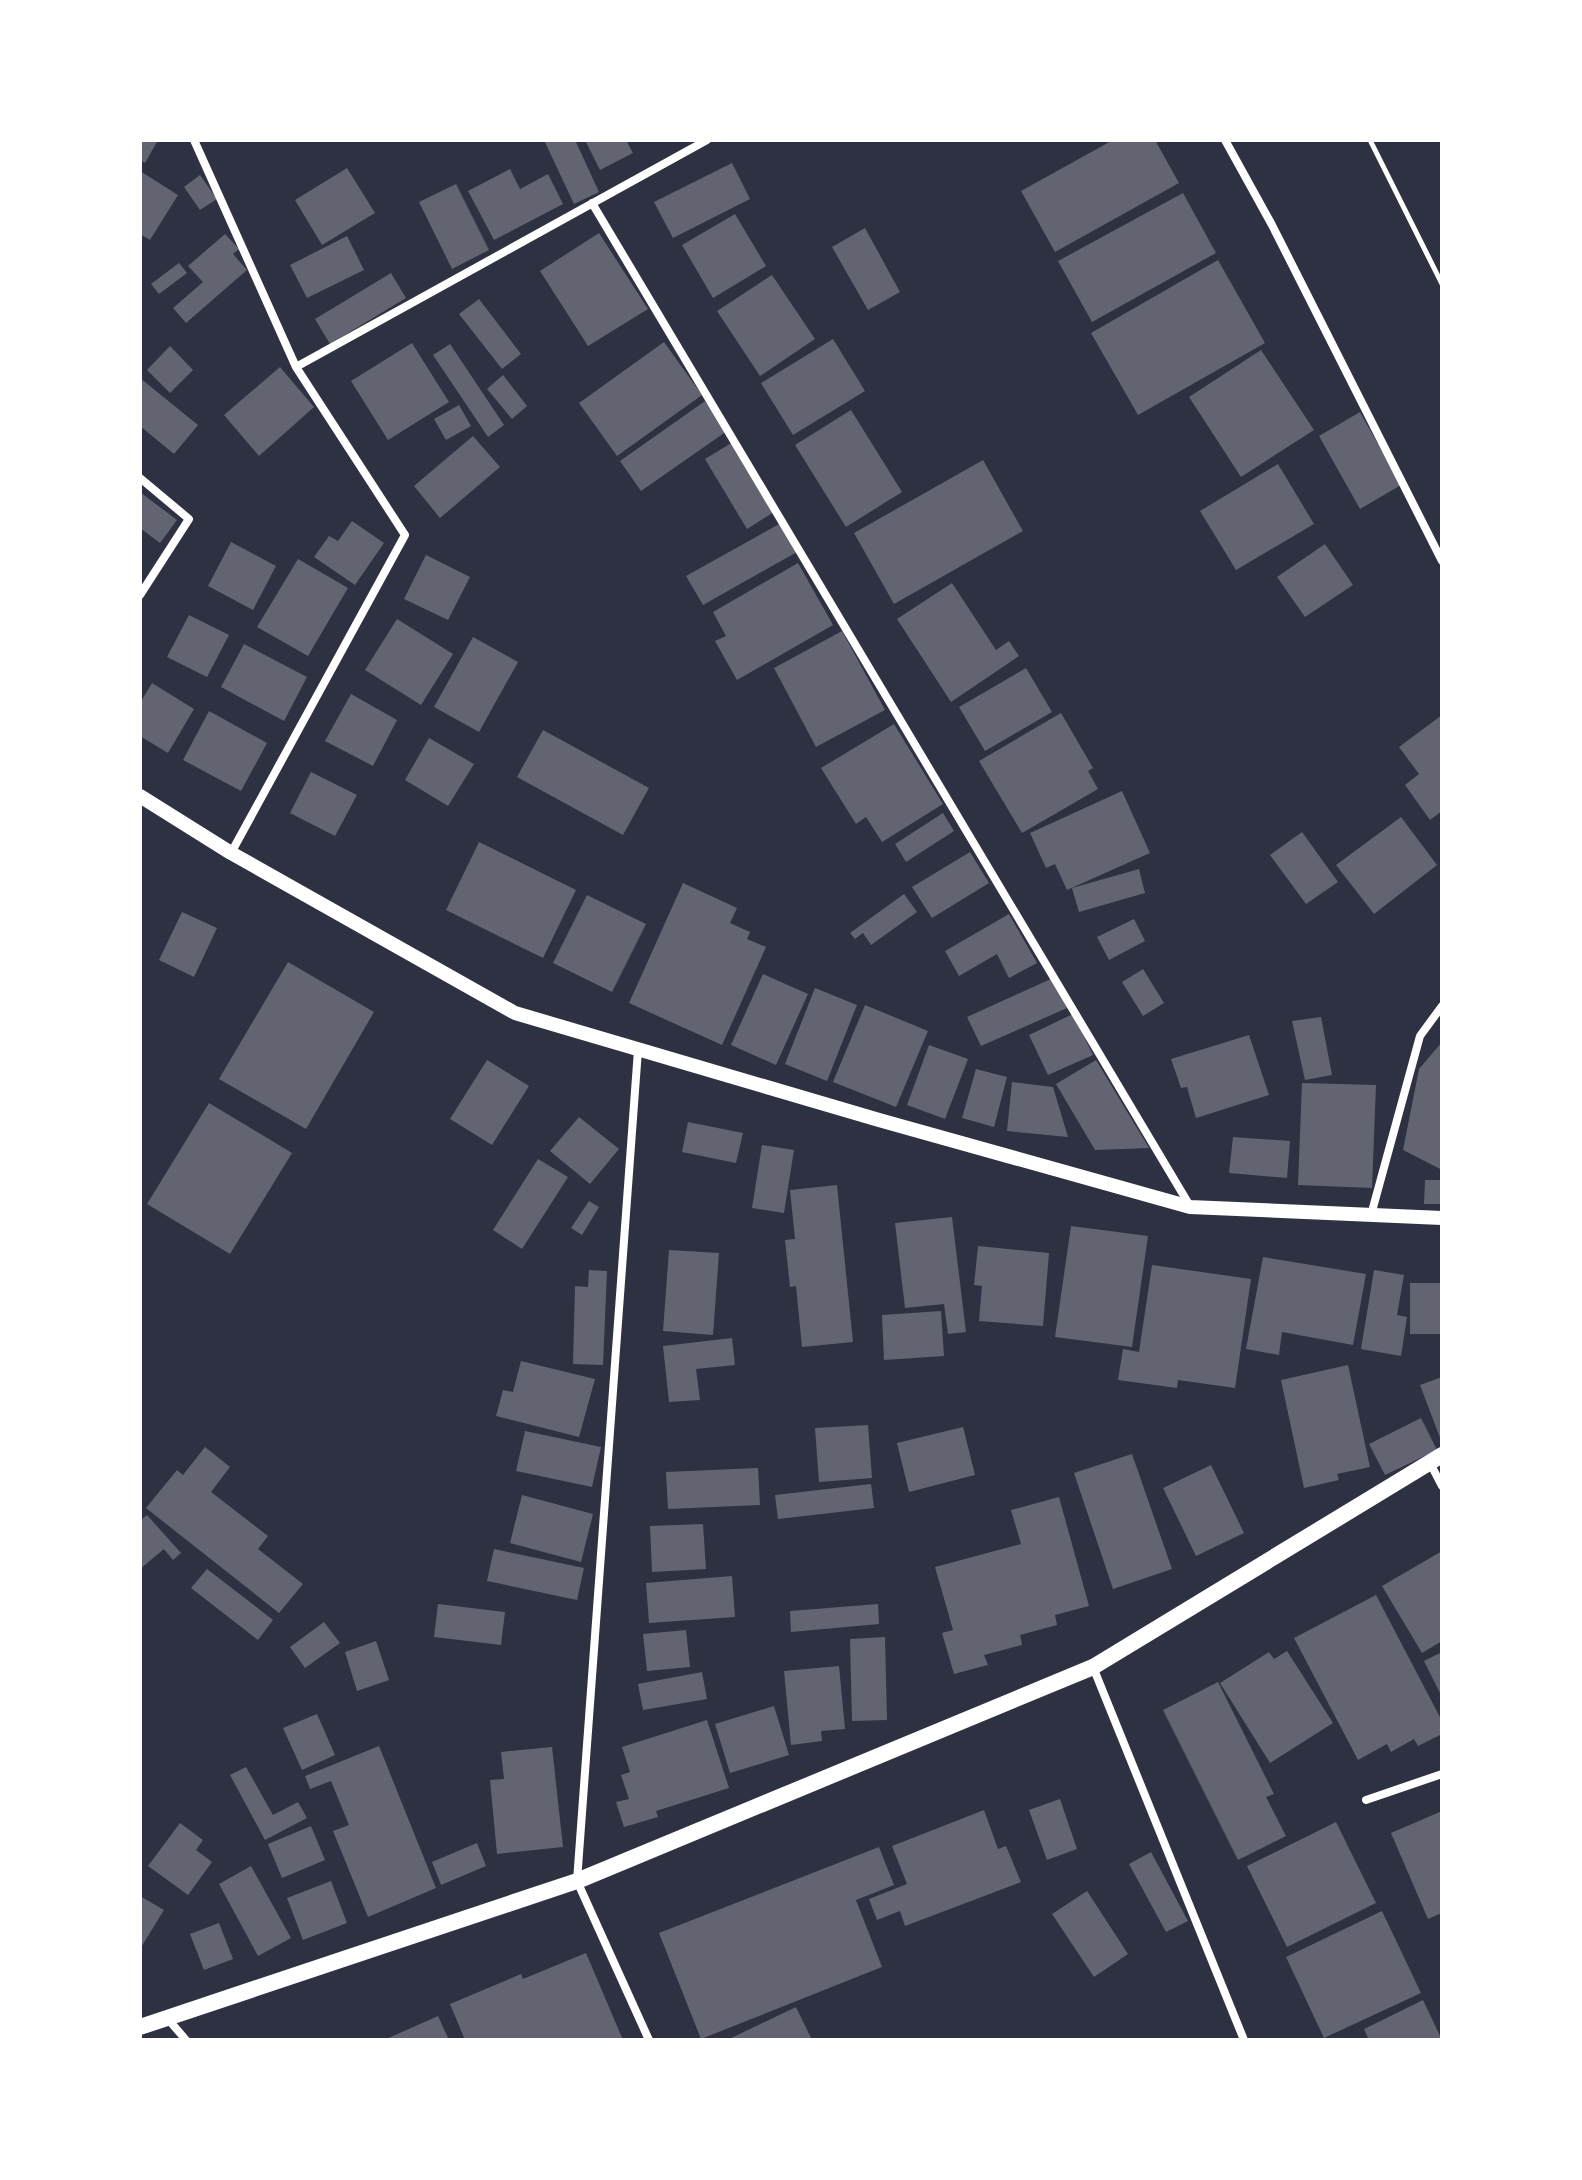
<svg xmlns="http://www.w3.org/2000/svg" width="1582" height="2180" font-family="Commissioner,sans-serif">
<rect width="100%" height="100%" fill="#2d3142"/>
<path fill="#626471" d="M 140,140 L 158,140 L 145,163 L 140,160 Z
M 544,140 L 575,140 L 599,192 L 574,204 Z
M 585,140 L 626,140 L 633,153 L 600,170 Z
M 1113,140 L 1155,140 L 1179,183 L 1055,252 L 1021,191 Z
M 732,163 L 750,199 L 673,238 L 654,202 Z
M 347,168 L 375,213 L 322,245 L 295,200 Z
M 510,169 L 520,189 L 548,174 L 563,204 L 494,240 L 468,191 Z
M 140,171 L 178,195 L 150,240 L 140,234 Z
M 200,175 L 217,199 L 200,210 L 184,187 Z
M 456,184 L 489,250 L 452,269 L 419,202 Z
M 1183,193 L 1216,253 L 1092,322 L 1058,261 Z
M 735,214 L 766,266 L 713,298 L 682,245 Z
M 865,228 L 900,292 L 868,310 L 832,247 Z
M 599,233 L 648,309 L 588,346 L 540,271 Z
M 225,234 L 239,249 L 233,254 L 247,270 L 186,323 L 173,308 L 203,282 L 188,266 Z
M 347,236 L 364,270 L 307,298 L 290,265 Z
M 1218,260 L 1265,343 L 1138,415 L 1091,333 Z
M 179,263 L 187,273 L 159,294 L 151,284 Z
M 391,273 L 406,298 L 330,344 L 315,319 Z
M 772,275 L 815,339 L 760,376 L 717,311 Z
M 479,299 L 521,354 L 502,369 L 459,314 Z
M 833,339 L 865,391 L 793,435 L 761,383 Z
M 664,342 L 702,395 L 617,456 L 579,403 Z
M 412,343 L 449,402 L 388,440 L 351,381 Z
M 450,344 L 504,425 L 488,437 L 433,355 Z
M 170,346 L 193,370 L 170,393 L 147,370 Z
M 1261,350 L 1314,430 L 1241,477 L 1189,397 Z
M 280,367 L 314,407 L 259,456 L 224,415 Z
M 503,375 L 527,406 L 512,419 L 487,389 Z
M 140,378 L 198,425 L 174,454 L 140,426 Z
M 705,401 L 727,431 L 641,491 L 620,461 Z
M 459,405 L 471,426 L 446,440 L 434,419 Z
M 851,410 L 902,492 L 846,527 L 795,445 Z
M 1360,412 L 1401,485 L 1360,509 L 1319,436 Z
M 473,436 L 500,467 L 440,518 L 414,486 Z
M 733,442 L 774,512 L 747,529 L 705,459 Z
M 983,460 L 1023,531 L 894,604 L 854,533 Z
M 1278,464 L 1314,524 L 1236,570 L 1200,511 Z
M 140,492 L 177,520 L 160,543 L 140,528 Z
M 352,521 L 384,543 L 355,585 L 314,557 L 329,536 L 338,541 Z
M 781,523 L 797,552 L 703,605 L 686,576 Z
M 231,542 L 276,566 L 253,610 L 208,586 Z
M 1325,544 L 1353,585 L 1305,617 L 1277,577 Z
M 426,555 L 470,577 L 448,620 L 404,599 Z
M 298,559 L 348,588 L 308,656 L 257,627 Z
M 798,563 L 833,625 L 737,680 L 715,641 L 726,636 L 713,612 Z
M 952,583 L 996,650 L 1009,641 L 1019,656 L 951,702 L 897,619 Z
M 189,615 L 229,635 L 207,677 L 167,657 Z
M 397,619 L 453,654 L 421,705 L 365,670 Z
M 842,631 L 885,710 L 816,747 L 774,668 Z
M 473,637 L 518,662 L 479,732 L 434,707 Z
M 244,644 L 307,677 L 284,721 L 221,687 Z
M 1026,668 L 1052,712 L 985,751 L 959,707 Z
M 152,683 L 194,709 L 168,753 L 140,736 L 140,703 Z
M 351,694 L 397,720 L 373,766 L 325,741 Z
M 209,711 L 267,743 L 241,791 L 183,760 Z
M 1061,713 L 1093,768 L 1088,771 L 1098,789 L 1022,833 L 979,761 Z
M 1442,715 L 1442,811 L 1430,820 L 1405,785 L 1419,774 L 1399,747 Z
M 894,724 L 943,804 L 882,842 L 866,817 L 856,824 L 821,768 Z
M 543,730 L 649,788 L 623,835 L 517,777 Z
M 429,738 L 474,764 L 448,806 L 405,780 Z
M 311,772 L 357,795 L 335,836 L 290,813 Z
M 1122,791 L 1150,853 L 1067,890 L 1055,864 L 1046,868 L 1030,833 Z
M 943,813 L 954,831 L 906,862 L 895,844 Z
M 1401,817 L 1437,865 L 1374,914 L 1336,865 Z
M 1302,832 L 1338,882 L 1306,904 L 1270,855 Z
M 479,842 L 576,890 L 543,958 L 446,910 Z
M 970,852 L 989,883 L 932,918 L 912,887 Z
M 1139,869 L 1145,893 L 1079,912 L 1072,888 Z
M 683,883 L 737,908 L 730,923 L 750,932 L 747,939 L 766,947 L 722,1045 L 629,1003 Z
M 904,894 L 917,912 L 871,945 L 863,933 L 855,939 L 850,933 Z
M 587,895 L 646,924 L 612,992 L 553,963 Z
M 182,912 L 217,928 L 194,977 L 159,960 Z
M 1009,914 L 1037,963 L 1009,978 L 997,954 L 959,976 L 945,951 Z
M 1134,919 L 1145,941 L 1109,960 L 1097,937 Z
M 288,962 L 374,1012 L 306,1129 L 219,1079 Z
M 1143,969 L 1164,1003 L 1143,1016 L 1122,982 Z
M 763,974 L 808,994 L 776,1065 L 731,1045 Z
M 1053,978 L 1067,1008 L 981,1046 L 967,1017 Z
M 815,988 L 857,1005 L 827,1081 L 785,1064 Z
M 865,1005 L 928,1031 L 896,1107 L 833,1082 Z
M 1073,1014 L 1093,1055 L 1048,1075 L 1029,1035 Z
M 1321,1017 L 1332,1075 L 1305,1080 L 1292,1021 Z
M 1249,1035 L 1269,1095 L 1196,1118 L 1187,1087 L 1181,1088 L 1171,1059 Z
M 1442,1042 L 1442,1170 L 1403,1150 L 1419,1069 Z
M 929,1045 L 968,1059 L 945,1119 L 907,1105 Z
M 487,1060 L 529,1086 L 492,1145 L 450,1119 Z
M 1096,1060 L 1149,1148 L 1095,1150 L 1056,1084 Z
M 976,1069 L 1007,1077 L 994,1127 L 962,1118 Z
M 1012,1082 L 1053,1087 L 1068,1137 L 1007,1131 Z
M 1302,1083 L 1376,1085 L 1372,1188 L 1298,1185 Z
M 209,1103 L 292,1153 L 230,1254 L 147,1204 Z
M 579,1117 L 619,1149 L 590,1184 L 550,1151 Z
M 688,1122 L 743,1133 L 736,1163 L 682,1152 Z
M 1233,1137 L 1290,1141 L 1287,1178 L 1229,1173 Z
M 762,1145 L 794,1150 L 784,1213 L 752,1208 Z
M 538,1159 L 568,1177 L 522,1249 L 493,1230 Z
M 1425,1180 L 1442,1180 L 1442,1204 L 1424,1204 Z
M 837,1185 L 853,1342 L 802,1347 L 796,1286 L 790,1287 L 785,1240 L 795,1239 L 790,1190 Z
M 589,1201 L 599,1207 L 582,1235 L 571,1228 Z
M 952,1217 L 966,1332 L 948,1334 L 944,1304 L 905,1308 L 895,1223 Z
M 1071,1226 L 1148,1236 L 1132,1347 L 1055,1337 Z
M 978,1246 L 1049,1253 L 1043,1326 L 979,1321 L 982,1286 L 974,1285 Z
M 669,1250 L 719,1253 L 713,1335 L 663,1331 Z
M 1263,1257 L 1366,1274 L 1353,1345 L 1282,1332 L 1279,1355 L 1246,1349 Z
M 1152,1265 L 1251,1279 L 1235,1388 L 1178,1380 L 1177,1388 L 1118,1380 L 1123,1349 L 1139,1352 Z
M 589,1270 L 607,1271 L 603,1365 L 573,1364 L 575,1286 L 588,1287 Z
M 1374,1270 L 1404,1275 L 1397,1315 L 1407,1317 L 1401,1356 L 1361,1349 Z
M 1410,1283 L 1442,1283 L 1442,1334 L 1410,1334 Z
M 941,1311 L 944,1356 L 884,1360 L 882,1315 Z
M 732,1338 L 735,1365 L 696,1369 L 700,1400 L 669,1402 L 663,1346 Z
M 521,1361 L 595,1379 L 579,1437 L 496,1416 L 503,1390 L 513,1392 Z
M 1348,1365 L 1370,1467 L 1337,1474 L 1339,1480 L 1304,1488 L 1281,1380 Z
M 1442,1377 L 1442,1443 L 1420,1385 Z
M 1421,1418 L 1437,1450 L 1385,1475 L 1369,1444 Z
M 868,1425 L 872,1478 L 819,1482 L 815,1428 Z
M 963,1427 L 975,1475 L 909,1492 L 897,1443 Z
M 525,1431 L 601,1447 L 592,1487 L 516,1471 Z
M 205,1447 L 230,1467 L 211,1492 L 268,1536 L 258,1549 L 303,1584 L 279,1613 L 146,1508 L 177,1470 L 183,1475 Z
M 1132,1454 L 1172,1569 L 1113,1589 L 1074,1473 Z
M 1211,1465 L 1244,1533 L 1196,1556 L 1163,1488 Z
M 758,1468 L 760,1505 L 668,1509 L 666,1472 Z
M 871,1484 L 874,1508 L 778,1519 L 775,1495 Z
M 522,1495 L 593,1514 L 581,1562 L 510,1543 Z
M 1059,1497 L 1089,1606 L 1055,1615 L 1057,1625 L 1020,1635 L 1022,1645 L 984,1655 L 988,1665 L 954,1674 L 942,1633 L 953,1630 L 935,1567 L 1021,1544 L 1011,1510 Z
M 147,1515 L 181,1553 L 173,1560 L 164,1549 L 140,1569 L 140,1521 Z
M 703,1524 L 706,1569 L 652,1572 L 650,1526 Z
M 494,1549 L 584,1568 L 577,1600 L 487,1581 Z
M 1442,1551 L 1442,1641 L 1422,1653 L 1382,1586 Z
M 207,1569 L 273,1620 L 258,1640 L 191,1588 Z
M 732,1576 L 735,1617 L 649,1623 L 646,1583 Z
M 1376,1595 L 1442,1721 L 1442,1734 L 1418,1746 L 1414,1739 L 1391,1752 L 1387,1744 L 1358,1760 L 1294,1638 Z
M 438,1604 L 505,1612 L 501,1645 L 434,1637 Z
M 878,1604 L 879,1624 L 791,1632 L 790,1611 Z
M 324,1622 L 340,1643 L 305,1668 L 290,1647 Z
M 686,1630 L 690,1667 L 647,1671 L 643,1634 Z
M 885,1637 L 887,1720 L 852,1721 L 850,1639 Z
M 376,1641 L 389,1680 L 357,1691 L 345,1652 Z
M 1287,1651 L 1333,1723 L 1270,1763 L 1220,1683 L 1269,1652 L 1274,1659 Z
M 1442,1652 L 1442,1697 L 1424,1661 Z
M 839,1666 L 845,1729 L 821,1731 L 822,1741 L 791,1745 L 784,1671 Z
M 702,1672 L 707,1699 L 643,1710 L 638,1684 Z
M 1218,1682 L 1274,1794 L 1266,1797 L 1286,1836 L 1238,1860 L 1163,1710 Z
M 774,1706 L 789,1755 L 730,1773 L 715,1724 Z
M 317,1714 L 335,1755 L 302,1770 L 283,1728 Z
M 707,1720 L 729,1788 L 656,1811 L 658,1817 L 624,1827 L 616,1802 L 629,1799 L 621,1775 L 630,1772 L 622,1747 Z
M 379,1746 L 436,1888 L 368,1917 L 333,1831 L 349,1825 L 331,1781 L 310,1789 L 305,1776 Z
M 552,1747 L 563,1847 L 497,1854 L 490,1780 L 504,1779 L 501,1752 Z
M 246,1767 L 273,1815 L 298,1802 L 307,1818 L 265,1840 L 230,1775 Z
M 1060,1799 L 1077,1849 L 1047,1860 L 1029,1810 Z
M 984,1810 L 998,1849 L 1006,1846 L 1021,1882 L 905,1926 L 900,1911 L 877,1920 L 869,1899 L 907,1884 L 892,1846 Z
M 1442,1811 L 1442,1913 L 1428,1919 L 1391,1833 Z
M 1336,1822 L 1376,1903 L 1287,1947 L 1247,1866 Z
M 180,1823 L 203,1840 L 196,1850 L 212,1862 L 188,1895 L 148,1866 Z
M 311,1826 L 325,1860 L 282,1878 L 268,1844 Z
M 477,1843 L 486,1866 L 441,1885 L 432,1862 Z
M 879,1847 L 894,1885 L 856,1900 L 882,1967 L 701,2039 L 659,1933 Z
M 1151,1852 L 1188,1921 L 1166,1932 L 1129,1864 Z
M 251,1866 L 291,1938 L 258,1956 L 219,1884 Z
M 331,1881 L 347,1923 L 303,1940 L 287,1898 Z
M 1087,1891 L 1128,1954 L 1094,1977 L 1052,1914 Z
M 140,1896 L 164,1910 L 140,1949 Z
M 1382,1911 L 1421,1993 L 1324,2038 L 1286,1957 Z
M 219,1923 L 233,1959 L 204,1970 L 190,1934 Z
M 586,1953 L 623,2040 L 465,2040 L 450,2004 L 521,1974 L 523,1979 Z
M 1423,2000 L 1442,2040 L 1369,2040 L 1364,2029 Z
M 796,2007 L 812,2040 L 727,2040 Z
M 438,2016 L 449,2040 L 384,2040 Z"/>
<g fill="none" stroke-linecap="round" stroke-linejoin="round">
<path stroke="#fff" stroke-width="5" d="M 1370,140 L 1442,284"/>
<path stroke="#fff" stroke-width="8" d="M 194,140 L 296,367 L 405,535 L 231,853
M 1225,140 L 1272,225 L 1442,561
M 592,203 L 1190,1206
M 296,367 L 707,140
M 140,478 L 189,519 L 140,595
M 638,1050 L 577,1881 L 649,2040
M 1371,1215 L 1420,1036 L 1442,1006
M 1430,1463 L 1442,1486
M 1093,1667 L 1244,2040
M 1366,1800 L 1442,1774
M 167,2018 L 186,2040"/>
<path stroke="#fff" stroke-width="14" d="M 140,796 L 231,853 L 515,1013 L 879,1120 L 1190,1207 L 1442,1218"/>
<path stroke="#fff" stroke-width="16" d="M 140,2027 L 577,1881 L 1093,1667 L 1442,1455"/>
</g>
<rect width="1582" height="2180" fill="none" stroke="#ffffff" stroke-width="284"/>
</svg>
